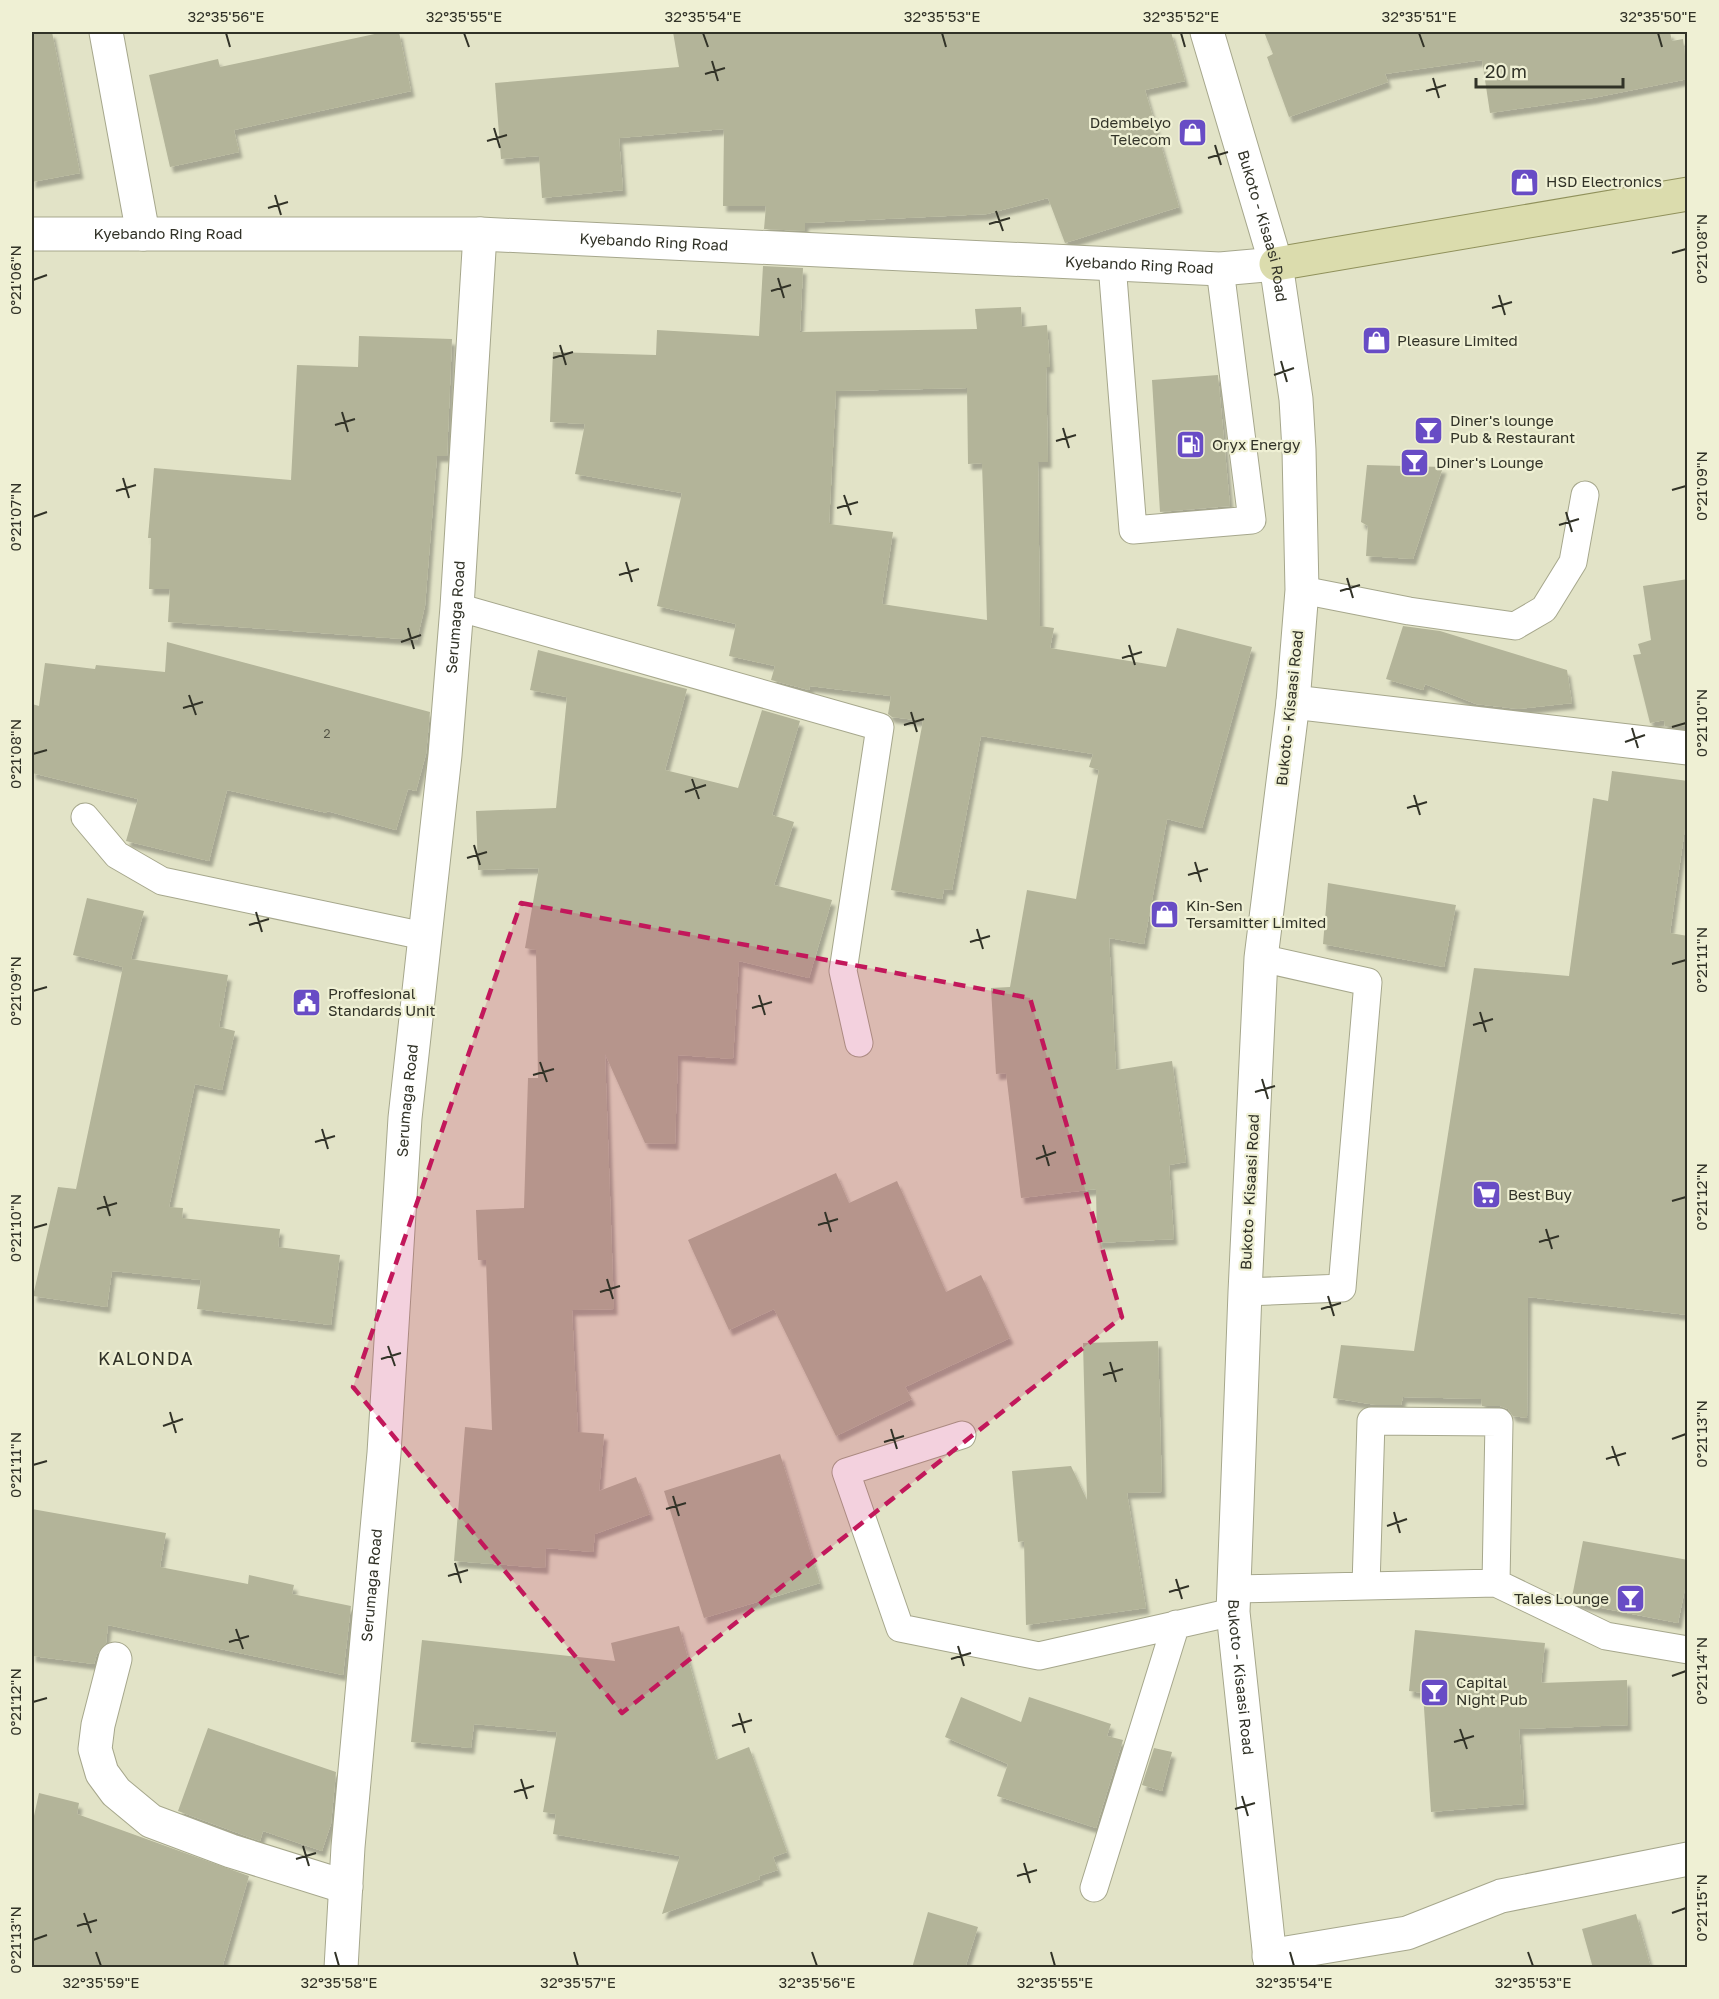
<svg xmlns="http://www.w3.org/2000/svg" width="1719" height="1999" font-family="'Golos Text',sans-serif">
<defs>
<filter id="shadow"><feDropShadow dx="3.5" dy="6" stdDeviation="1.5" flood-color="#0004"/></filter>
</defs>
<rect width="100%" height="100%" fill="#e2e3c7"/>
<path fill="#b3b499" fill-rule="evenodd" filter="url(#shadow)" d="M 32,32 L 52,32 L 80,173 L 32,182 Z
M 384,32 L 399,32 L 411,91 L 234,130 L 239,152 L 170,167 L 149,75 L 218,59 L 220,67 Z
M 673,32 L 1171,32 L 1185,81 L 1145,90 L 1179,207 L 1065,243 L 1048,198 L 987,214 L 805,223 L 805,231 L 764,229 L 766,206 L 723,206 L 724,129 L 619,138 L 623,190 L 542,198 L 539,156 L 501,159 L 495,83 L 679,67 Z
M 1264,32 L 1670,32 L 1672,41 L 1683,39 L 1688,79 L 1593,98 L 1490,113 L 1482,60 L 1385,74 L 1388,82 L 1289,117 L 1267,57 L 1273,54 Z
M 763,266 L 803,268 L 800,332 L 977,329 L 975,309 L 1021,307 L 1022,327 L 1047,325 L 1050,367 L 1046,367 L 1048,462 L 1038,462 L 1040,626 L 1054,628 L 1050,648 L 1166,667 L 1177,628 L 1252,647 L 1202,828 L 1167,819 L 1144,944 L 1109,938 L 1116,1070 L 1172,1061 L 1186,1162 L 1169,1165 L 1174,1239 L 1097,1243 L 1096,1189 L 1021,1198 L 1006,1073 L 996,1074 L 991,988 L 1010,987 L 1027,890 L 1076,899 L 1099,770 L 1089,767 L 1093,754 L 981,736 L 952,890 L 944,889 L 942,899 L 891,890 L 923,721 L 892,717 L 888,714 L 891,696 L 810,686 L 809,690 L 771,680 L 775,666 L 729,656 L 736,624 L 657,606 L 682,493 L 575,474 L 585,424 L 550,422 L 553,352 L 656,355 L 657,330 L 759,336 ZM 967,388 L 968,464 L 982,463 L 987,620 L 882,604 L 893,532 L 829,524 L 836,391 Z
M 359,336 L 452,339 L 447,456 L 437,456 L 425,606 L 417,640 L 168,622 L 170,589 L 149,589 L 151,538 L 148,538 L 154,468 L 291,480 L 297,365 L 358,367 Z
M 1218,375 L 1230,506 L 1160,512 L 1152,380 Z
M 1367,465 L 1443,467 L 1413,559 L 1366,556 L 1368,526 L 1361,522 Z
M 1688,579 L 1688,726 L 1665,726 L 1664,720 L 1650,723 L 1633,655 L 1641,654 L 1638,644 L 1651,640 L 1643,586 Z
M 1403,626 L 1440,631 L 1567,670 L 1572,703 L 1518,709 L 1476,704 L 1425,684 L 1423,690 L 1386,679 Z
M 167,642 L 430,712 L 426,754 L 416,791 L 408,789 L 396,830 L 327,811 L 327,813 L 227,790 L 209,861 L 126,841 L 138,799 L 32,773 L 32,704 L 39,706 L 45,663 L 95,669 L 96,665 L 165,672 Z
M 538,650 L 687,689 L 665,770 L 738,788 L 762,710 L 800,721 L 772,815 L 794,822 L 774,885 L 832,900 L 809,978 L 739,961 L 733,1059 L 678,1055 L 675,1144 L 645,1143 L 605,1054 L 614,1309 L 572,1310 L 578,1432 L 604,1434 L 599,1491 L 636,1477 L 650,1514 L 595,1534 L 593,1552 L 546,1548 L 545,1568 L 454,1561 L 465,1427 L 492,1430 L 486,1260 L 478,1260 L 476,1210 L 524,1208 L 528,1078 L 538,1078 L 536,950 L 525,948 L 539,868 L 478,870 L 476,811 L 556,808 L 567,697 L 530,690 Z
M 1612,771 L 1688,781 L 1688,807 L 1670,933 L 1688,936 L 1688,1315 L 1528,1297 L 1527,1418 L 1513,1416 L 1508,1409 L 1500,1406 L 1482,1406 L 1481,1399 L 1403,1397 L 1401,1405 L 1376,1405 L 1333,1398 L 1341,1345 L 1414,1351 L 1474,968 L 1569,976 L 1593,798 L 1608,801 Z
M 1328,883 L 1456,905 L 1444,967 L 1323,944 Z
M 87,898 L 144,911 L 131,959 L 228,975 L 219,1027 L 235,1031 L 222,1090 L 195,1084 L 169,1207 L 183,1208 L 182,1218 L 280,1229 L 278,1247 L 340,1255 L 331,1325 L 197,1309 L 201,1280 L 112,1271 L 107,1307 L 33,1296 L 58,1187 L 76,1189 L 123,967 L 73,955 Z
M 836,1173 L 849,1203 L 897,1181 L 946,1292 L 981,1275 L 1010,1338 L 905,1387 L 912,1399 L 836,1436 L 774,1309 L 729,1330 L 688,1240 Z
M 1158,1341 L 1162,1492 L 1127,1493 L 1146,1608 L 1026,1625 L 1024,1541 L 1018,1542 L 1012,1471 L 1071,1466 L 1087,1500 L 1083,1343 Z
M 780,1454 L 820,1583 L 704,1618 L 664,1491 Z
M 32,1509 L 166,1533 L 160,1567 L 248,1584 L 249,1575 L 294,1585 L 292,1594 L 351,1606 L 343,1675 L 108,1625 L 106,1643 L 97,1654 L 94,1664 L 32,1656 Z
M 1583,1541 L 1688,1560 L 1688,1574 L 1678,1623 L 1571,1602 Z
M 679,1626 L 716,1760 L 749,1747 L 787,1852 L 773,1857 L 778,1870 L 759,1876 L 760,1879 L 662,1914 L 680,1856 L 553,1834 L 556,1814 L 543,1812 L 557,1732 L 474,1724 L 471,1748 L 411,1742 L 422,1640 L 615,1661 L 611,1643 Z
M 1415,1630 L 1545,1643 L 1541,1683 L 1627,1680 L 1628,1725 L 1519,1729 L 1524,1804 L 1431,1812 L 1423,1693 L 1409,1691 Z
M 961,1697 L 1021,1722 L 1029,1697 L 1111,1724 L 1107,1736 L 1123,1740 L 1096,1828 L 997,1796 L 1008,1764 L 945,1737 Z
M 208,1728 L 336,1772 L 331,1824 L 322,1851 L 263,1831 L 260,1841 L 178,1811 Z
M 1154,1748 L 1172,1752 L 1162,1791 L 1142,1785 Z
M 39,1793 L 79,1803 L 77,1814 L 249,1876 L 222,1968 L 32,1968 L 32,1825 Z
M 928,1912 L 978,1927 L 965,1968 L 912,1968 Z
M 1636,1914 L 1651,1968 L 1593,1968 L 1582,1929 Z"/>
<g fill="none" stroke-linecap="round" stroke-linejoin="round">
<defs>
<path id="lane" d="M 1112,264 L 1133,530 L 1252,520 L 1220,269
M 1302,590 L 1409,611 L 1515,626 L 1544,609 L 1573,562 L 1585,495
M 457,607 L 880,727 L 843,971 L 859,1043
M 85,817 L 117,855 L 162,881 L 424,936
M 1245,1292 L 1342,1288 L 1368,982 L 1261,958
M 962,1435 L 846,1472 L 900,1628 L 1039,1656 L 1233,1612
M 1496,1583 L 1606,1636 L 1688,1650
M 1234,1589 L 1496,1583 L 1499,1422 L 1371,1421 L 1366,1586
M 1094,1888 L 1176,1624"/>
<g id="street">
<path d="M 106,32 L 143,234"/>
<path id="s1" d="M 32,234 L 480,234 L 1220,269 L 1276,264"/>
<path d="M 1293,702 L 1688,748"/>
<path d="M 115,1659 L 98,1725 L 95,1749 L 102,1773 L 116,1792 L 151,1821 L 231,1851 L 346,1887"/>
<path d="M 1269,1956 L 1407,1933 L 1501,1896 L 1688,1859"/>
<path id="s2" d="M 341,1968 L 348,1847 L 384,1453 L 405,1118 L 445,755 L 457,607 L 480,234"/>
</g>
<g id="secondary">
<path id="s3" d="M 1207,32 L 1276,264 L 1296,399 L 1299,450 L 1302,590 L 1293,702 L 1261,958 L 1245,1292 L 1233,1612 L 1271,1968"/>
</g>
<path id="primary" d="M 1276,264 L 1688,194"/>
</defs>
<use href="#lane" stroke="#a6a78c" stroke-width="29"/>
<use href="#street" stroke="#a6a78c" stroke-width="35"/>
<use href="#secondary" stroke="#a6a78c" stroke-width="35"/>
<use href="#primary" stroke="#90915b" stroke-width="35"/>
<use href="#lane" stroke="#fff" stroke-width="27"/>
<use href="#street" stroke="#fff" stroke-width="33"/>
<use href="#secondary" stroke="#fff" stroke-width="33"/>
<use href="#primary" stroke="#dbdcad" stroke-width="33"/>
</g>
<path fill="#c2185b" fill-opacity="0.2" stroke="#c2185b" stroke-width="4.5" stroke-dasharray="12 8" stroke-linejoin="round" d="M 521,903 L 1030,998 L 1122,1317 L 622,1713 L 353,1387 Z"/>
<path fill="none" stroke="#313227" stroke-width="2" d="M 226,33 L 230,47M 464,33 L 469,47M 703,33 L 708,47M 942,33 L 946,47M 1181,33 L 1185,47M 1419,33 L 1424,47M 1658,33 L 1662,47M 712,61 L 718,81M 705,74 L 725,68M 1433,78 L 1439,98M 1426,91 L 1446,85M 494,128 L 500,148M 487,141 L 507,135M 1215,145 L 1221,165M 1208,158 L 1228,152M 275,195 L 281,215M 268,208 L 288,202M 996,211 L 1003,231M 989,224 L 1010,218M 1672,253 L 1686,249M 778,278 L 784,298M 33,280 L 47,275M 771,291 L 791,285M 1499,295 L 1505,315M 1492,308 L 1512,302M 560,345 L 566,365M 553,358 L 573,352M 1281,361 L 1287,382M 1274,375 L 1294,368M 342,412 L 348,432M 335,425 L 355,419M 1063,428 L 1069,448M 1056,441 L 1076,435M 123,478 L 129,498M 1672,490 L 1686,486M 116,491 L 136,485M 844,495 L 851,515M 837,508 L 858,502M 1566,512 L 1572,532M 33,517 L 47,512M 1559,525 L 1579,519M 626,562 L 632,582M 619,575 L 639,569M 1347,578 L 1353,598M 1340,591 L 1360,585M 408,628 L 414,649M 401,642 L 421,635M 1129,645 L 1135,665M 1122,658 L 1142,652M 189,695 L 196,715M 183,708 L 203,702M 911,712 L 917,732M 904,725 L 924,719M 1672,727 L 1686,723M 1632,728 L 1638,748M 1625,742 L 1645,735M 33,754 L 47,750M 692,779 L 699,799M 685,792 L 706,785M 1414,795 L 1420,815M 1407,808 L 1427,802M 474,845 L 480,865M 467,858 L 487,852M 1195,862 L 1201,882M 1188,875 L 1208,869M 256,912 L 262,932M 249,925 L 269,919M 977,929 L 983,949M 970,942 L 990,936M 1672,964 L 1686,960M 33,991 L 47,987M 759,995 L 765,1015M 752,1008 L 772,1002M 1480,1012 L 1486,1032M 1473,1025 L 1493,1019M 540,1062 L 547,1082M 533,1075 L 554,1069M 1262,1079 L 1268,1099M 1255,1092 L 1275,1086M 322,1129 L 328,1149M 315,1142 L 335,1136M 1043,1145 L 1049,1166M 1036,1159 L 1056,1152M 104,1196 L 110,1216M 1672,1201 L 1686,1197M 97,1209 L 117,1203M 825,1212 L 831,1232M 818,1225 L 838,1219M 33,1228 L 47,1224M 1546,1229 L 1552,1249M 1539,1242 L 1559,1236M 607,1279 L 613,1299M 600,1292 L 620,1286M 1328,1296 L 1334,1316M 1321,1309 L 1341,1303M 388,1346 L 395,1366M 381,1359 L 401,1353M 1110,1362 L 1116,1382M 1103,1375 L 1123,1369M 170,1412 L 176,1433M 163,1426 L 183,1419M 891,1429 L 897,1449M 1672,1439 L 1686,1434M 884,1442 L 904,1436M 1612,1446 L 1619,1466M 1606,1459 L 1626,1453M 33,1465 L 47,1461M 673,1496 L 679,1516M 666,1509 L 686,1503M 1394,1512 L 1400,1533M 1387,1526 L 1407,1519M 455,1563 L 461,1583M 448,1576 L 468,1570M 1176,1579 L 1182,1599M 1169,1592 L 1189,1586M 236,1629 L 243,1649M 229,1642 L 249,1636M 958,1646 L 964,1666M 951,1659 L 971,1653M 1672,1676 L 1686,1671M 33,1702 L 47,1698M 739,1713 L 745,1733M 732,1726 L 752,1720M 1460,1729 L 1467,1749M 1454,1742 L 1474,1736M 521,1779 L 527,1799M 514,1792 L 534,1786M 1242,1796 L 1248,1816M 1235,1809 L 1255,1803M 303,1846 L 309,1866M 296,1859 L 316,1853M 1024,1863 L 1030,1883M 1017,1876 L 1037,1870M 84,1913 L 91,1933M 1672,1913 L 1686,1908M 77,1926 L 97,1920M 33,1940 L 47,1935M 96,1952 L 101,1966M 335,1952 L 339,1966M 574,1952 L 578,1966M 812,1952 L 817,1966M 1051,1952 L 1055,1966M 1290,1952 L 1294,1966M 1528,1952 L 1533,1966"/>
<defs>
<symbol id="shop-square" viewBox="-11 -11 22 22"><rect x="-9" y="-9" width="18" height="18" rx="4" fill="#684cc5" stroke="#eff0d4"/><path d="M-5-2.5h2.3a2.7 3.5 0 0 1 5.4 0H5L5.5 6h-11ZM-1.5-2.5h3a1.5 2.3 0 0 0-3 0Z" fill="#fff"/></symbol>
<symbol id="bar-square" viewBox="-11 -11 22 22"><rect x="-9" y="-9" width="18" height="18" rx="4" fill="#684cc5" stroke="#eff0d4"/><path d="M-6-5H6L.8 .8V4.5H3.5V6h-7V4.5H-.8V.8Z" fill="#fff"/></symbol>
<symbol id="fuel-square" viewBox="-11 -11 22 22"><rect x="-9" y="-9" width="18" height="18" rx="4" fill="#684cc5" stroke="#eff0d4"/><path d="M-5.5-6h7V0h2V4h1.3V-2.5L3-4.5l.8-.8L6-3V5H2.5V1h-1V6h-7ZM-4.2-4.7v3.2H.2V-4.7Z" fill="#fff"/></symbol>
<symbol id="civic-square" viewBox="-11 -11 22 22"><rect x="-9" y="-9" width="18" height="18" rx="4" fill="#684cc5" stroke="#eff0d4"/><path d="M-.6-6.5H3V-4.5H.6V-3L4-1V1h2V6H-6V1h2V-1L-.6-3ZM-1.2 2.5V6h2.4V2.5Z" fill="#fff"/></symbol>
<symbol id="supermarket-square" viewBox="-11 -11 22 22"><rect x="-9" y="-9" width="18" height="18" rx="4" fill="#684cc5" stroke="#eff0d4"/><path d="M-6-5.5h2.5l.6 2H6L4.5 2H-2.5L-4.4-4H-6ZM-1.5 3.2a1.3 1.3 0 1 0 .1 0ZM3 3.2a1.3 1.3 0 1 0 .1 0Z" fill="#fff"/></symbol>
</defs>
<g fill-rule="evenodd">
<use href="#shop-square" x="1176" y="116" width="33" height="33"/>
<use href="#shop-square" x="1508" y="166" width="33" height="33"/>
<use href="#shop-square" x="1360" y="324" width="33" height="33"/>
<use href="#bar-square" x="1412" y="414" width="33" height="33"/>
<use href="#fuel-square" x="1174" y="428" width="33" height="33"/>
<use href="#bar-square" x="1398" y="446" width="33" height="33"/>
<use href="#shop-square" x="1148" y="898" width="33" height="33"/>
<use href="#civic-square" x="290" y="986" width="33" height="33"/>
<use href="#supermarket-square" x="1470" y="1178" width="33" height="33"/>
<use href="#bar-square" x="1614" y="1582" width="33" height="33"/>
<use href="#bar-square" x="1418" y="1676" width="33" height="33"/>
</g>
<g text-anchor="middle" stroke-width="4.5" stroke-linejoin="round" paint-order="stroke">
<g font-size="12" fill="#525244">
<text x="327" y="738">2</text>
</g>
<g font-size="15" fill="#313227" stroke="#eff0d4" text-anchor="start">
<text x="1171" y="128" text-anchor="end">Ddembelyo<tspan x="1171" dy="17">Telecom</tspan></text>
<text x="1546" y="187">HSD Electronics</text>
<text x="1397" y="346">Pleasure Limited</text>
<text x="1450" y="426">Diner's lounge<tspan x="1450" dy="17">Pub &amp; Restaurant</tspan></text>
<text x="1212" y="450">Oryx Energy</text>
<text x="1436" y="468">Diner's Lounge</text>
<text x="1186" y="911">Kin-Sen<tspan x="1186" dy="17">Tersamitter Limited</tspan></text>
<text x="328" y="999">Proffesional<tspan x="328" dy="17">Standards Unit</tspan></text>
<text x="1508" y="1200">Best Buy</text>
<text x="1609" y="1604" text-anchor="end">Tales Lounge</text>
<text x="1456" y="1688">Capital<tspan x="1456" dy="17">Night Pub</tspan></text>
</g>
<g font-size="15" fill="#313227" stroke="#eff0d4">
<text dy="5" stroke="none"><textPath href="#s3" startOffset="202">Bukoto - Kisaasi Road</textPath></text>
<text dy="5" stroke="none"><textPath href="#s1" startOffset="136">Kyebando Ring Road</textPath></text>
<text dy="5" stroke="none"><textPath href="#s1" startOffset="622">Kyebando Ring Road</textPath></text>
<text dy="5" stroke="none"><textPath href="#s1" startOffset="1108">Kyebando Ring Road</textPath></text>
<text dy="5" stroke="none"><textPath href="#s2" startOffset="1356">Serumaga Road</textPath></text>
<text transform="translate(1290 708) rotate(-84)" y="5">Bukoto - Kisaasi Road</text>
<text dy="5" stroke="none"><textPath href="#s2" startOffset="870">Serumaga Road</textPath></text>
<text transform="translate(1250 1192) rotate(-87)" y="5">Bukoto - Kisaasi Road</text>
<text dy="5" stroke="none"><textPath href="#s2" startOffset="384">Serumaga Road</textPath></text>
<text dy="5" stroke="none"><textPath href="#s3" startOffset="1660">Bukoto - Kisaasi Road</textPath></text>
</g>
<g font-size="18" letter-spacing="1.5" fill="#313227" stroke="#eff0d4">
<text x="146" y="1365">KALONDA</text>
</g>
</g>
<rect width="1719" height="1999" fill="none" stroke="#eff0d4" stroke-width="66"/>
<path d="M1476 78v9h147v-9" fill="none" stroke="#313227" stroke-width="3"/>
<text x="1485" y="78" font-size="18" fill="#313227" stroke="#eff0d4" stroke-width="4.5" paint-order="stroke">20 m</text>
<rect x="33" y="33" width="1653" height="1933" fill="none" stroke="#313227" stroke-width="2"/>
<g font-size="15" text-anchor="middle" fill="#313227">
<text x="226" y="22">32°35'56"E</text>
<text x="464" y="22">32°35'55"E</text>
<text x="703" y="22">32°35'54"E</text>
<text x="942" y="22">32°35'53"E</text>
<text x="1181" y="22">32°35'52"E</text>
<text x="1419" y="22">32°35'51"E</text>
<text x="1658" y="22">32°35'50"E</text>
<text transform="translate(1702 249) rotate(-90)" y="5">0°21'08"N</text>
<text transform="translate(16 280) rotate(-90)" y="5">0°21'06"N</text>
<text transform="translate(1702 486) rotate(-90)" y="5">0°21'09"N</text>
<text transform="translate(16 517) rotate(-90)" y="5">0°21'07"N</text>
<text transform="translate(1702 723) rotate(-90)" y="5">0°21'10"N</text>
<text transform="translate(16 754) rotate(-90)" y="5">0°21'08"N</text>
<text transform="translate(1702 960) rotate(-90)" y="5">0°21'11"N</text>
<text transform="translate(16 991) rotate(-90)" y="5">0°21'09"N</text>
<text transform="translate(1702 1197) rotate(-90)" y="5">0°21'12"N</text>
<text transform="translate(16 1228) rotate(-90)" y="5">0°21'10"N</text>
<text transform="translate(1702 1434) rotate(-90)" y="5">0°21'13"N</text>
<text transform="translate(16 1465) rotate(-90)" y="5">0°21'11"N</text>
<text transform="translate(1702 1671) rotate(-90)" y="5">0°21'14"N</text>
<text transform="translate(16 1702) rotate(-90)" y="5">0°21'12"N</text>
<text transform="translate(1702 1908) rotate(-90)" y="5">0°21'15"N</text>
<text transform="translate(16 1940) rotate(-90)" y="5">0°21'13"N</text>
<text x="101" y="1988">32°35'59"E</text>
<text x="339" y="1988">32°35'58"E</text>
<text x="578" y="1988">32°35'57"E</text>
<text x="817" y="1988">32°35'56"E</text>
<text x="1055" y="1988">32°35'55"E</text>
<text x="1294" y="1988">32°35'54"E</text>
<text x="1533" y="1988">32°35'53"E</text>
</g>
</svg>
